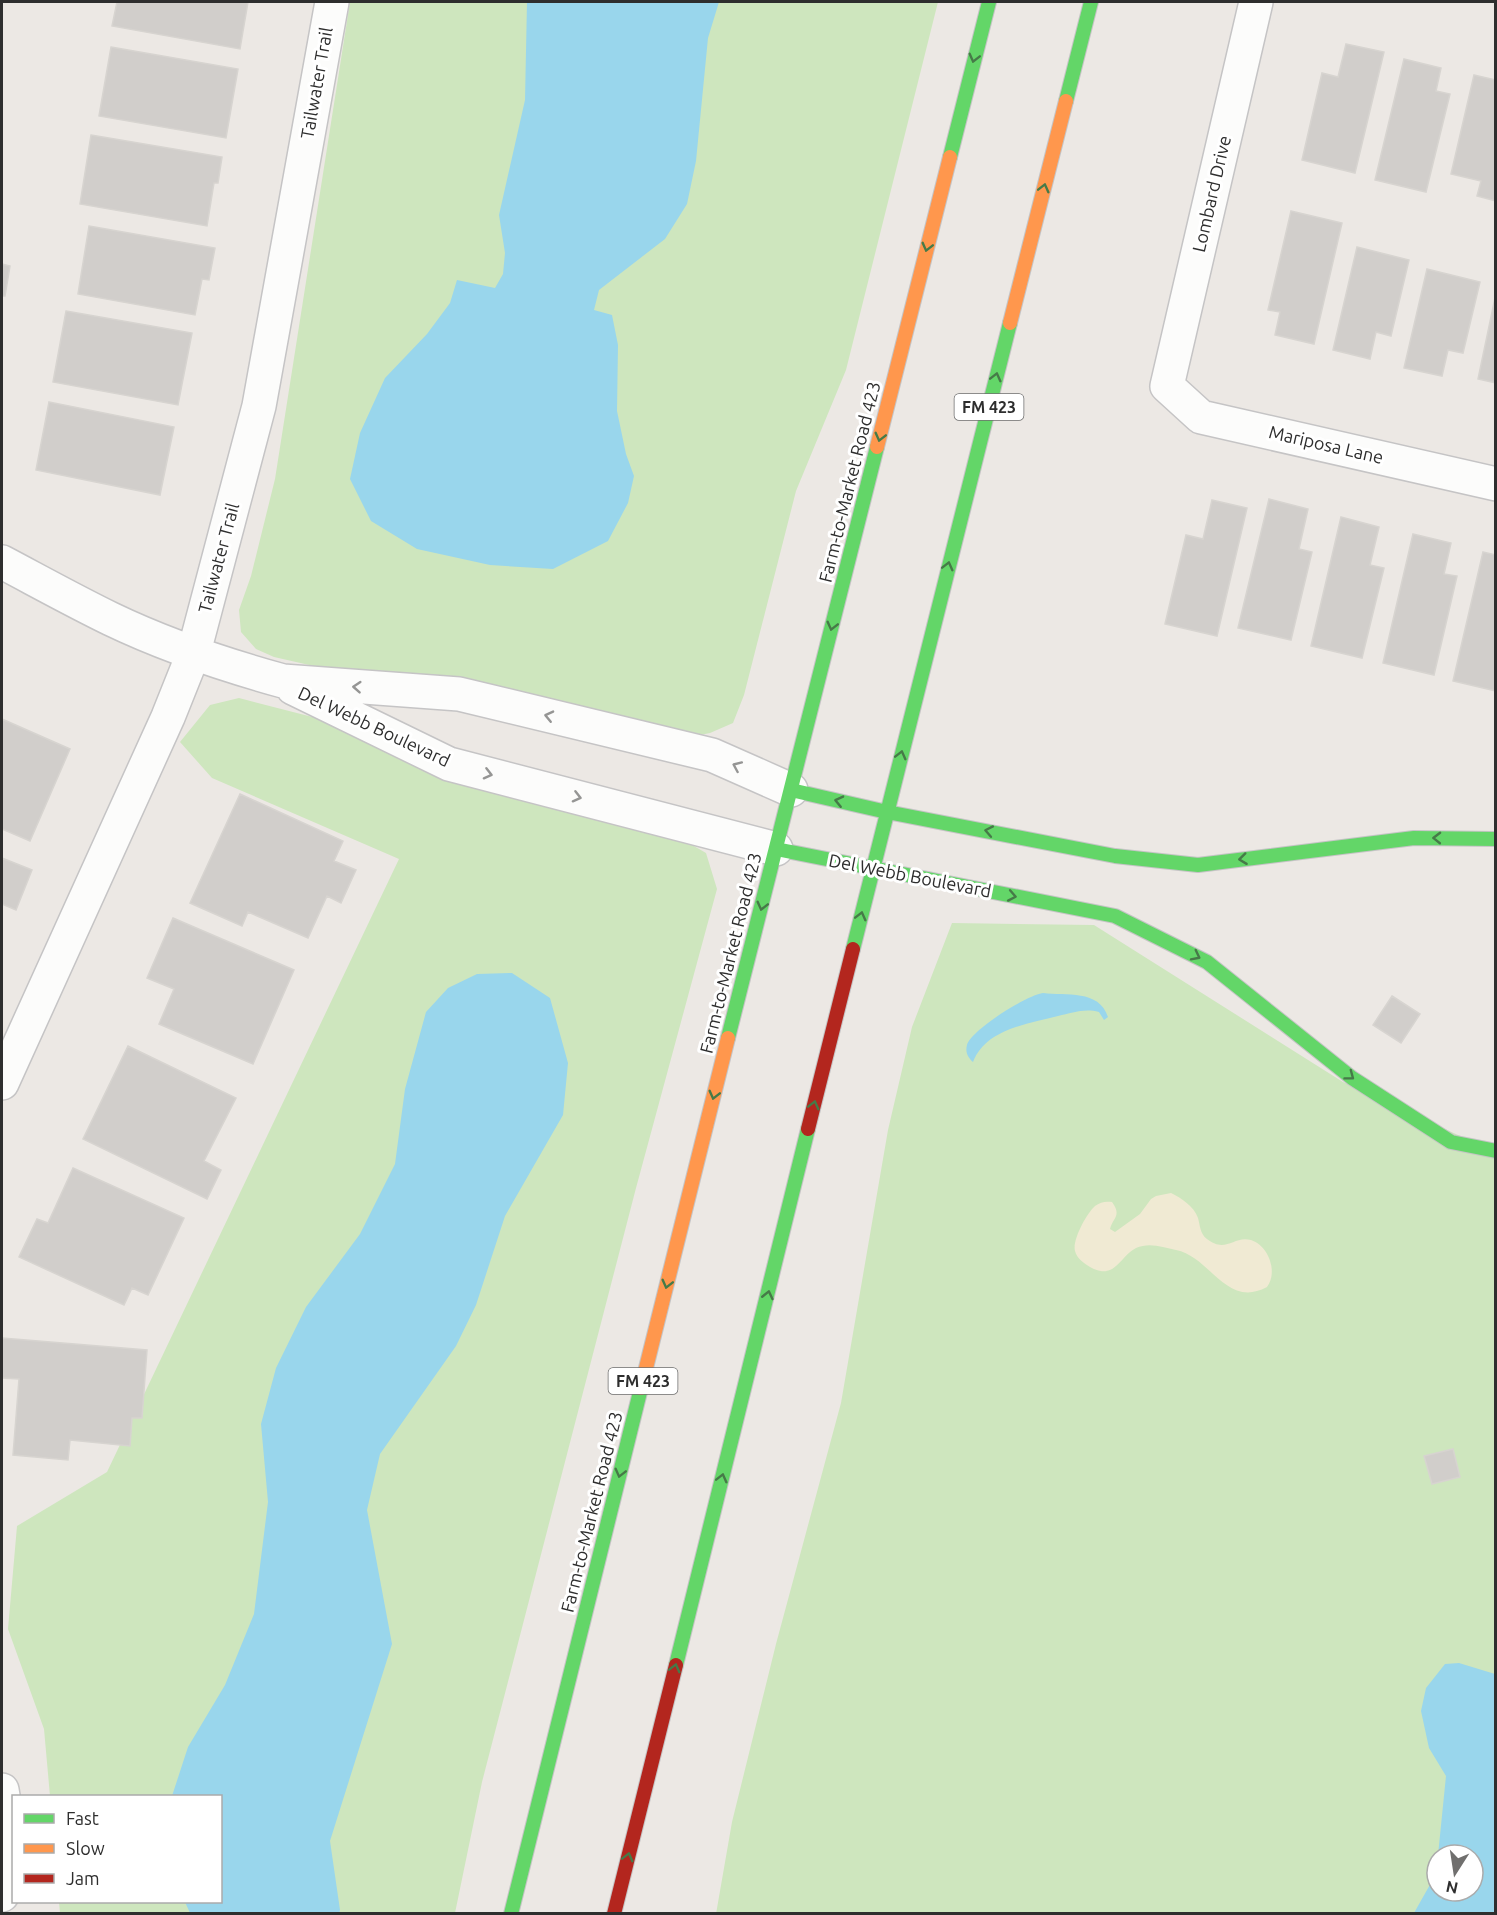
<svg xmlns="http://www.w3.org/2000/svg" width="1497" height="1915" font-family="Ubuntu,sans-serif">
<rect width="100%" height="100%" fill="#ece8e4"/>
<path fill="#cee6be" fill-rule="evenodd" d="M 350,2 L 938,2 L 846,370 L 796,491 L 744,695 L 733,723 L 710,733 L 695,736 L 340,672 L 274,657 L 256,649 L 241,632 L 239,610 L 251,576 L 275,479 Z
M 239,698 L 328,721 L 680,838 L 706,853 L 717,889 L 636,1188 L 482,1782 L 455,1913 L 60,1913 L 59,1902 L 220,1902 L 220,1796 L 50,1796 L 44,1729 L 8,1629 L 17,1526 L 107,1472 L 399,859 L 212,778 L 180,742 L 210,705 Z
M 952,923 L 1094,925 L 1343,1082 L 1495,1152 L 1495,1913 L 716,1914 L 732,1822 L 776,1644 L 841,1403 L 888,1130 L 912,1027 ZM 1437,1855 L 1473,1855 L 1473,1891 L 1437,1891 Z"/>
<path fill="#f0ead3" d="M 1171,1193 C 1181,1198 1194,1206 1198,1218 C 1200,1225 1200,1234 1207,1239 C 1226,1254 1234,1235 1251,1240 C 1269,1246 1278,1272 1267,1287 C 1226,1309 1211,1257 1176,1250 C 1163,1247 1149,1242 1136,1248 C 1119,1257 1115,1281 1090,1267 C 1084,1263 1077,1259 1075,1251 C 1072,1240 1087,1213 1095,1206 C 1100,1202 1106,1201 1112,1202 C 1122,1216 1113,1217 1110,1229 L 1115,1232 L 1140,1214 L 1151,1199 L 1156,1196 Z"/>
<path fill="#99d6ec" d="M 527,2 L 719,2 L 708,38 L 696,161 L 687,204 L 665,239 L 599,290 L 594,310 L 612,315 L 618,345 L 617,411 L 626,454 L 634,476 L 628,503 L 608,541 L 553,569 L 490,565 L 417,549 L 371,521 L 350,479 L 360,433 L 385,378 L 427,334 L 450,303 L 457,280 L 495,288 L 503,274 L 505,253 L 499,215 L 525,100 Z
M 512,973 L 550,998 L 568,1063 L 563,1115 L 505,1216 L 476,1305 L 456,1346 L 380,1454 L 367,1510 L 392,1644 L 330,1841 L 340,1910 L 339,1914 L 190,1913 L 185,1902 L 220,1902 L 220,1796 L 172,1796 L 188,1747 L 225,1685 L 254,1614 L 268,1502 L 261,1424 L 276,1368 L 306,1307 L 360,1234 L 395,1164 L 405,1089 L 426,1012 L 448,988 L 477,974 Z
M 1043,993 C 1066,996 1099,989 1108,1017 L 1104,1020 L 1099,1012 C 1084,1008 1072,1013 1058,1016 C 1027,1024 986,1029 973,1062 C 968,1058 965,1052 967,1045 C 971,1030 1027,995 1043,993 Z
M 1459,1663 L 1495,1674 L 1495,1913 L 1414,1913 L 1436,1874 L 1437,1866 L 1437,1891 L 1473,1891 L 1473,1855 L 1438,1855 L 1446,1776 L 1429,1748 L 1421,1711 L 1426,1688 L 1445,1664 Z"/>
<path fill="#d1cecb" stroke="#d7d4d0" stroke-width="1.5" d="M 117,2 L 248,2 L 240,49 L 112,26 Z
M 1346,44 L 1384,52 L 1355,173 L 1302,160 L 1322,73 L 1338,77 Z
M 111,47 L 238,69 L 226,138 L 99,116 Z
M 1404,59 L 1441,68 L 1436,91 L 1450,94 L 1426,192 L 1375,180 Z
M 1474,75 L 1496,80 L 1496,201 L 1477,196 L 1481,181 L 1451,174 Z
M 91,135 L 222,157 L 218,183 L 214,183 L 207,226 L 80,204 Z
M 1291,211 L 1342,223 L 1314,344 L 1275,335 L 1280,312 L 1268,310 Z
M 89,226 L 215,248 L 209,280 L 202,279 L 195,315 L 78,294 Z
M 1357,247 L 1409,260 L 1391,336 L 1376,332 L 1370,359 L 1333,350 Z
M 2,264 L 10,266 L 5,296 L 2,296 Z
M 1427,269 L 1480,282 L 1463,353 L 1448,350 L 1442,376 L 1404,368 Z
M 1496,293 L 1496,383 L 1478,379 Z
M 66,311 L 192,333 L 178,405 L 53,382 Z
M 49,402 L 174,427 L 160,495 L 36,470 Z
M 1269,499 L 1308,509 L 1299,549 L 1312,552 L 1291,640 L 1238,628 Z
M 1212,500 L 1247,508 L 1217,636 L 1165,624 L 1186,535 L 1203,539 Z
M 1341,517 L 1379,527 L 1370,565 L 1384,568 L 1362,658 L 1311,646 Z
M 1413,534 L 1451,543 L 1444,574 L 1457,576 L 1434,675 L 1383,663 Z
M 1483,552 L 1496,555 L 1496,691 L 1453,681 Z
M 2,719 L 70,749 L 30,841 L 2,829 Z
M 240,794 L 343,841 L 334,861 L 356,870 L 341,903 L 327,896 L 308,938 L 248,912 L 242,926 L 190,903 Z
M 2,858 L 32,870 L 16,910 L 2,904 Z
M 173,918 L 294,970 L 253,1064 L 159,1024 L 174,989 L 147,978 Z
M 1392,996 L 1420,1014 L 1401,1043 L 1373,1025 Z
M 128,1046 L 236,1098 L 204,1161 L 221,1170 L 207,1199 L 83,1139 Z
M 73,1168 L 184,1218 L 148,1295 L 132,1288 L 124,1305 L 19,1257 L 37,1219 L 48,1223 Z
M 2,1338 L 147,1350 L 142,1418 L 132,1418 L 130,1446 L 70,1440 L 68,1460 L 13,1455 L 19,1379 L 2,1378 Z
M 1453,1449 L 1460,1477 L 1432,1484 L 1424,1456 Z"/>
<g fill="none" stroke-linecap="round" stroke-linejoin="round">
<defs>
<path id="street" d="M 1256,2 L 1167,386 L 1201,417 L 1496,484
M 2,562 C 38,581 74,601 111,619 C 165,645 225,665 283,681 L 459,694 L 712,755 L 791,790
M 293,688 L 449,764 L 776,849
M 2,1083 L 168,717 L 194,652 L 259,406 L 332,2
M 2,1790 L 10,1838 L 2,1895"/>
<path id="fast" d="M 1066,101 L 1091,2
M 950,157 L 989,2
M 791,790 L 887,812 L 1115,856 L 1198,865 L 1414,838 L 1496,839
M 776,849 L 1115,916 L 1207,962 L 1352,1078 L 1451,1142 L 1496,1151
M 853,949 L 1010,323
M 728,1038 L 877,447
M 676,1665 L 808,1129
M 511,1914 L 641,1388"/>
<path id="slow" d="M 1010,323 L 1066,101
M 877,447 L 950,157
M 641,1388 L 728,1038"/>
<path id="jam" d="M 808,1129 L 853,949
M 614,1914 L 676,1665"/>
</defs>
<use href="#street" stroke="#c5c4c5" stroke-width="36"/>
<use href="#fast" stroke="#c5c4c5" stroke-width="16"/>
<use href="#slow" stroke="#c5c4c5" stroke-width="16"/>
<use href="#jam" stroke="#c5c4c5" stroke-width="16"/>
<use href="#street" stroke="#fcfcfb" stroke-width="33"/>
<use href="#fast" stroke="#63d668" stroke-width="14"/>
<use href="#slow" stroke="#ff974d" stroke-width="14"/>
<use href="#jam" stroke="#b3261e" stroke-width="14"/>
</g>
<defs><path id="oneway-chevron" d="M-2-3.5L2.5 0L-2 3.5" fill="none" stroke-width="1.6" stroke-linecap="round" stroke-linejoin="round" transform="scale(1.5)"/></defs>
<g stroke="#467a48">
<use href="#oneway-chevron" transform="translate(974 58) rotate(104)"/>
<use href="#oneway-chevron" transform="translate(1044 188) rotate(-76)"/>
<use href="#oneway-chevron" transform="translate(927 247) rotate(104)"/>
<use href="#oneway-chevron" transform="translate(996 377) rotate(-76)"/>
<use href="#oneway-chevron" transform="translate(880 437) rotate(104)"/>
<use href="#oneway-chevron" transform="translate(948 566) rotate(-76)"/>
<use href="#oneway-chevron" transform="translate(832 626) rotate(104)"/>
<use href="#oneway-chevron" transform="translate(901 755) rotate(-76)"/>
<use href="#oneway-chevron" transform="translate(839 801) rotate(-167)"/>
<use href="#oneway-chevron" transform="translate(989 831) rotate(-169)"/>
<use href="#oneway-chevron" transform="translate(1437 838) rotate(-179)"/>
<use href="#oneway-chevron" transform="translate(1243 859) rotate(173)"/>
<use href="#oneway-chevron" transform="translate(1012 896) rotate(11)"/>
<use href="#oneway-chevron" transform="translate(762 906) rotate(104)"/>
<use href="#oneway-chevron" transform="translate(861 916) rotate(-76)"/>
<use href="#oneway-chevron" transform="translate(1196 956) rotate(27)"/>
<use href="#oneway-chevron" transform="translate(1350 1076) rotate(37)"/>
<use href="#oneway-chevron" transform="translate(714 1095) rotate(104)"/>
<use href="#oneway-chevron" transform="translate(814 1105) rotate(-76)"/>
<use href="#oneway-chevron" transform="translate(667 1284) rotate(104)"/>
<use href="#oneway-chevron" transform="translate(768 1295) rotate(-77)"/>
<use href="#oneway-chevron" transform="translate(620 1473) rotate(104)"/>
<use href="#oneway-chevron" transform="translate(722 1478) rotate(-76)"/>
<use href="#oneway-chevron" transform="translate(675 1668) rotate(-76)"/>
<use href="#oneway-chevron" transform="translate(628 1857) rotate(-76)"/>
</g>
<g stroke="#959594">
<use href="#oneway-chevron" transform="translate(357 687) rotate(-176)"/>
<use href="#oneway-chevron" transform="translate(549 716) rotate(-167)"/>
<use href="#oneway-chevron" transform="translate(737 766) rotate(-156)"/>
<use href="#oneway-chevron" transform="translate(488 774) rotate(14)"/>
<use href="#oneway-chevron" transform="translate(577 797) rotate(14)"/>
</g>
<g text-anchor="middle" stroke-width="6" stroke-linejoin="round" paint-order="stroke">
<g fill="#fff" stroke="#6d6d6d" stroke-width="1.5">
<rect x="954.5" y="394" width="69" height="26" rx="4.5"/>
<rect x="608.5" y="1368" width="69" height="26" rx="4.5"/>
</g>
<g font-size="16" font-weight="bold" fill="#2e2e2e">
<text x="989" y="413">FM 423</text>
<text x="643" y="1387">FM 423</text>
</g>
<g font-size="18" fill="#2e2e2e" stroke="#fff">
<text transform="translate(317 83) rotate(-80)" y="6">Tailwater Trail</text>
<text transform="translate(1212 194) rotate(-77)" y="6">Lombard Drive</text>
<text transform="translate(1326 445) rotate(13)" y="6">Mariposa Lane</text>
<text transform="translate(850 482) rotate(-76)" y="6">Farm-to-Market Road 423</text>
<text transform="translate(219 558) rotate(-75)" y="6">Tailwater Trail</text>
<text transform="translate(374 727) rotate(25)" y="6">Del Webb Boulevard</text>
<text transform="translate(910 876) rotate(11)" y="6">Del Webb Boulevard</text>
<text transform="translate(731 953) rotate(-76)" y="6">Farm-to-Market Road 423</text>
<text transform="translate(592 1512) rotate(-76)" y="6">Farm-to-Market Road 423</text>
</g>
</g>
<rect width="1497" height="1915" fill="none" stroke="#2e2e2e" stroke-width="6"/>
<rect x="12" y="1795" width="210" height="108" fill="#ffffff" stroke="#ababab" stroke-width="1.5"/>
<rect x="24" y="1814" width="30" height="9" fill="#63d668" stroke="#ababab" stroke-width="1.5"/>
<text x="66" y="1825" font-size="18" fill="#2e2e2e">Fast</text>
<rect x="24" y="1844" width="30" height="9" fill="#ff974d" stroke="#ababab" stroke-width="1.5"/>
<text x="66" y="1855" font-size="18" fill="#2e2e2e">Slow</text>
<rect x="24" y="1874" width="30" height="9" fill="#b3261e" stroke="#ababab" stroke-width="1.5"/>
<text x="66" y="1885" font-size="18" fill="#2e2e2e">Jam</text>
<g transform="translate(1455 1873) rotate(192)"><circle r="28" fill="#ffffff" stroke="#ababab" stroke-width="1.5"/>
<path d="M0-4.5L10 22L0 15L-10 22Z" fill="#706f6e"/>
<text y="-9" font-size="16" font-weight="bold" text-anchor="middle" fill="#2e2e2e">N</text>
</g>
</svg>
